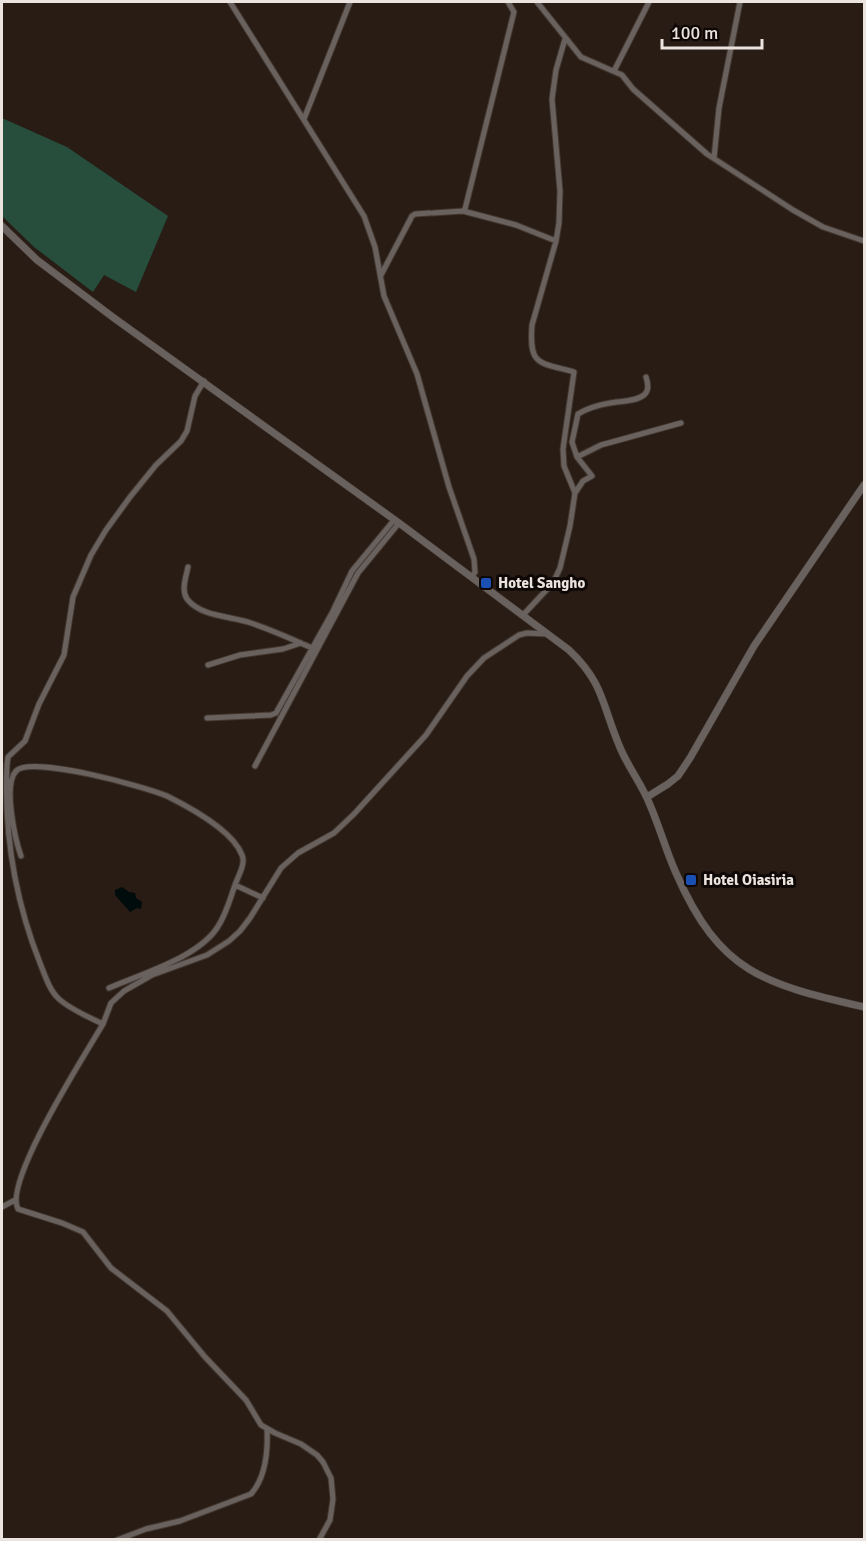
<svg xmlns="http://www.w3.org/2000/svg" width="866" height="1541" font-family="Signika,sans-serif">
<rect width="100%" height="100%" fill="#281c14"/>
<path fill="#274d3d" d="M 2,118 L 67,147 L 168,216 L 136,292 L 104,275 L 93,292 L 34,247 L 2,216 Z"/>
<path fill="#000b0c" d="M 122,887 L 129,892 L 135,893 L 136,898 L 142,902 L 141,909 L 137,908 L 130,912 L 115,895 L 115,890 Z"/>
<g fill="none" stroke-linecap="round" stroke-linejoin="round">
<defs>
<path id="minor" d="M 230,2 L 364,216 L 375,247 L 384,296 L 417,374 L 449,487 L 474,559 L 475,572 L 472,577
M 537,2 L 581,57 L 622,75 L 633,89 L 707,154 L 793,210 L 823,227 L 864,241
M 614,71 L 649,2
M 304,119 L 350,2
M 714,158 L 719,108 L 740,2
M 463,211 L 465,209 L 514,12 L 508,2
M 433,213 L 463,211 L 516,225 L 556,241
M 381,275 L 412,216 L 415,214 L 430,213
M 646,377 C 648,383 649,391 644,395 C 635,402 620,401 610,403 C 598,405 588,408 578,414 L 572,442 L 577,457 L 601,445 L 681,423
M 575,493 L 583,481 L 592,476 L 577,457
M 188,567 C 186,577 181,590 187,599 C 201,617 231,616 251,623 C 272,630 292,639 312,648
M 523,615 L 553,583 L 560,568 L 570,526 L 575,493 L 564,466 L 563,449 L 574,372 C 538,362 529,366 532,325 L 556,241 L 559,223 L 560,191 L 552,99 L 556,70 L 565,39
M 208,665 L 240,655 L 283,649 L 301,643
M 207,718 L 271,715 L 276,713 L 332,613 L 352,571 L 394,520
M 255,766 L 358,573 L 399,523
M 21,856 C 15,839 3,785 16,771 C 31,755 146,787 167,796 C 189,807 233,831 242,855 C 246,864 238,876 235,885 L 263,898
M 109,988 C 141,974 197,958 217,928 C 226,915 230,899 235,885
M 103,1024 C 89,1017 71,1010 59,999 C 49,990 45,975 40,963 C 15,900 4,832 7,765 L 8,757 L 25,741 L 39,704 L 64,655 L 73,597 L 91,555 L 106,530 L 130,497 L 156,465 L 181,441 L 187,431 L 195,396 L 204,381
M 2,1207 L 15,1200
M 117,1540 L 146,1529 L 180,1521 L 251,1494 C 266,1477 268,1450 267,1429
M 319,1540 L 330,1520 L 333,1499 L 331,1478 L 323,1462 L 317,1455 L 301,1444 L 275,1433 L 261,1425 L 246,1400 L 205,1357 L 167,1311 L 111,1268 L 83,1232 L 62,1223 L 18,1209 C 3,1182 86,1053 103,1024 L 111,1003 L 124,991 L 152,975 L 207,955 L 229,941 L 240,931 L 250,918 L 281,868 L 298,853 L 334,833 L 354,814 L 426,735 L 467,676 L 484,658 L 519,635 L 527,633 L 547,634"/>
<path id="tertiary" d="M 2,226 L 37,260 L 114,318 L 399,523 L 569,650 C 604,683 602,705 619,745 C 627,766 642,784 650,805 C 660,828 666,851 676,873 C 720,974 765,984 864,1007
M 647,797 L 668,784 L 678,776 L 690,758 L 754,646 L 864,485"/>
</defs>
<use href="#minor" stroke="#433830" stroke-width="7"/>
<use href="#tertiary" stroke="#433830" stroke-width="8"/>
<use href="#minor" stroke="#69615e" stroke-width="5"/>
<use href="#tertiary" stroke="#69615e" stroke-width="7"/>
</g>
<g fill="#1a4fb4" stroke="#0d0805" stroke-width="2">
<rect x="480" y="577" width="12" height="12" rx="3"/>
<rect x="685" y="874" width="12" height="12" rx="3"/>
</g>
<g text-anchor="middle" stroke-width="6" stroke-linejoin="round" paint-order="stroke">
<g font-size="15" font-weight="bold" fill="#ebe3dd" stroke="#0d0805" text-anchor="start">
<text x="498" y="588">Hotel Sangho</text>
<text x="703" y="885">Hotel Oiasiria</text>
</g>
</g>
<rect width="866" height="1541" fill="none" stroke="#ebe3dd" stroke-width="6"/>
<path d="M662 39v9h100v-9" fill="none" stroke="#ebe3dd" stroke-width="3"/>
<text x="671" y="39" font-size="18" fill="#ebe3dd" stroke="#0d0805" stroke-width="4.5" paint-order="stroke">100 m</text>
</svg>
